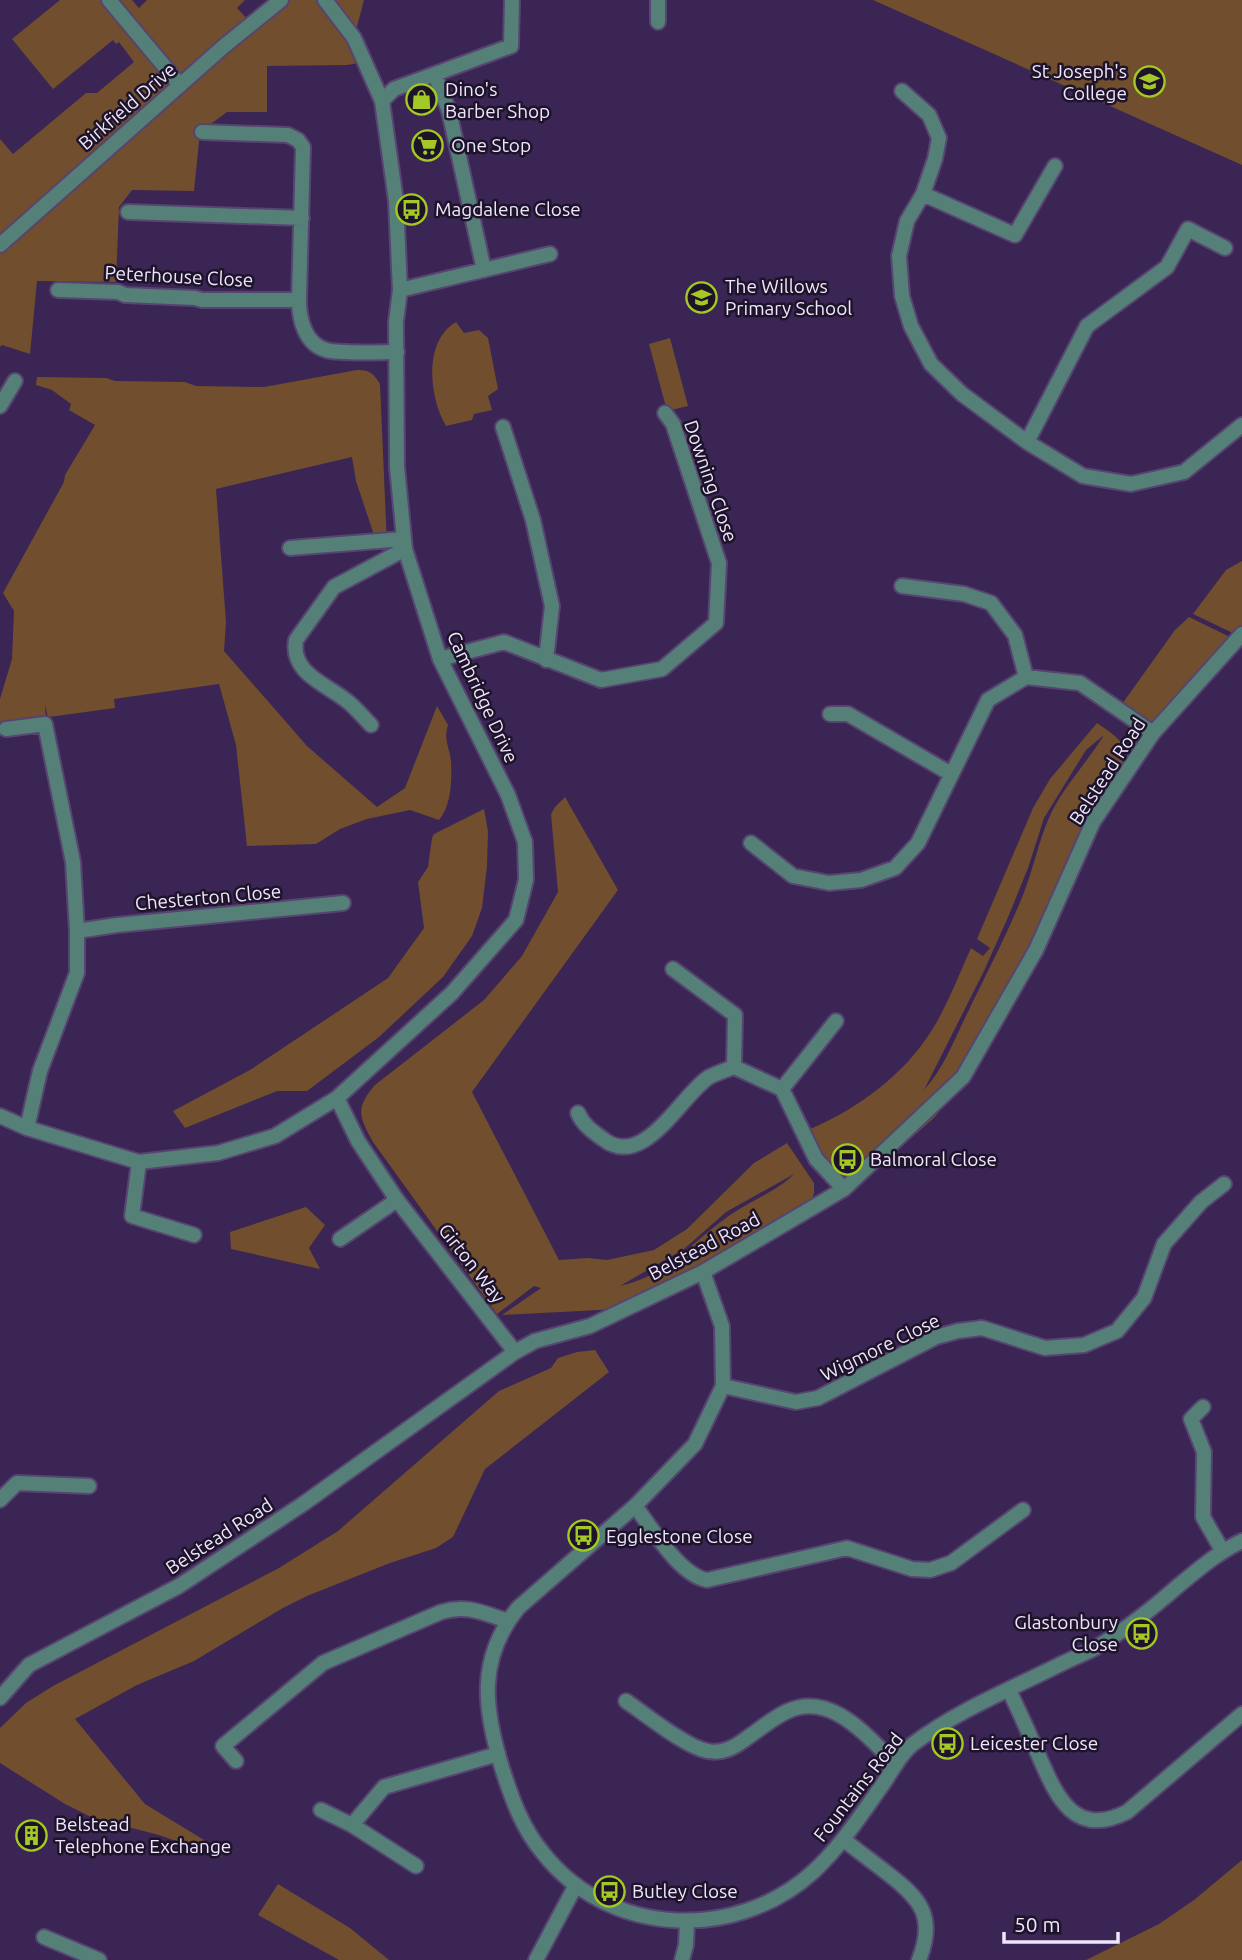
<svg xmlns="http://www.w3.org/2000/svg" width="1242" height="1960" font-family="Ubuntu,sans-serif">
<rect width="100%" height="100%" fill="#3a2555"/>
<path fill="#714e2e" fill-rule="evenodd" d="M 60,0 L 132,0 L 139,8 L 147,0 L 245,0 L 237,8 L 252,24 L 281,0 L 364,0 L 354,38 L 364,62 L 347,65 L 267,66 L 267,112 L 227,112 L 200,132 L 194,191 L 132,190 L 119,207 L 116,282 L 37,281 L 30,354 L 2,345 L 0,347 L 0,139 L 13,154 L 86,93 L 97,93 L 134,62 L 119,42 L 116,44 L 113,40 L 53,89 L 12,39 Z
M 873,0 L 1242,0 L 1242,165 Z
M 456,322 L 464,333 L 479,330 L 488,338 L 498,389 L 488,396 L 492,410 L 474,414 L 472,420 L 446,426 C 429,397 423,341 456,322 Z
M 670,338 L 688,406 L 667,411 L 649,344 Z
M 357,370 C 370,370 373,373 380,384 L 387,545 L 377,544 L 356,481 L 352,457 L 216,489 L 226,622 L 224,651 L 307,746 L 377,807 L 405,788 L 437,706 L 448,725 C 443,741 450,747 451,762 C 452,781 451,806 439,820 L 410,810 L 367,819 L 340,829 L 316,844 L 247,846 L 236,745 L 219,684 L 114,699 L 115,708 L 49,717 L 49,722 L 45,705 L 46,722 L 0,727 L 0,699 L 12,659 L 14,611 L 3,593 L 64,482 L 65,475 L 95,425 L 69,410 L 71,404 L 52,390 L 36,385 L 37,377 L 106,378 L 115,381 L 185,382 L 196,386 L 264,387 Z
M 1242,561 L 1242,633 L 1235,634 L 1193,614 L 1226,570 Z
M 1189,617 L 1232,638 L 1157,719 L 1147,725 L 1117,711 L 1175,630 Z
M 1097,723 C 1112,734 1132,743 1121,765 L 1124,769 L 979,1060 L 934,1118 L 902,1146 L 858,1176 L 839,1174 L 832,1171 L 803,1132 C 849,1114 897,1081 926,1039 C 945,1012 957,979 971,948 L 983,956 L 990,948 L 977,939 L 1033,808 L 1050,779 ZM 1104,735 C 1087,763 1061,789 1048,820 C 1038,844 1033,870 1023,895 C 1006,937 985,976 966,1016 C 953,1042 944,1068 924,1090 L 983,973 L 1009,915 L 1028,868 L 1044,818 L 1086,750 Z
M 565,797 L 618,890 L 472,1092 L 559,1260 L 588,1258 L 607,1260 L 654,1250 L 687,1229 L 754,1163 L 787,1143 L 814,1183 L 814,1193 L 808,1210 L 637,1308 L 502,1315 L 541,1288 L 534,1286 L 497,1314 L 373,1142 C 359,1117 355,1108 375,1085 L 484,1000 L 522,956 L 558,892 L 551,814 L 555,807 ZM 794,1174 C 779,1190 750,1201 730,1215 C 692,1241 669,1275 620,1286 L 684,1249 L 726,1212 Z
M 484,809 L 488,831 L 487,866 L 482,908 L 472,936 L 443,977 L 379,1037 L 307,1091 L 277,1091 L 185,1128 L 173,1111 L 250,1070 L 388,978 L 424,928 L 418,882 L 428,867 L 432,838 L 434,834 Z
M 306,1207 L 325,1225 L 309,1248 L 320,1269 L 231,1249 L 230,1232 Z
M 595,1350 L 609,1372 L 485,1469 L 453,1537 L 436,1548 L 390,1563 L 307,1596 L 283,1608 L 194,1661 L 137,1685 L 75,1719 L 145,1804 L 222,1851 L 221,1857 L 159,1835 L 93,1818 L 65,1804 L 0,1763 L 0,1728 L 26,1703 L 53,1686 L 279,1568 L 338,1531 L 499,1391 L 551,1368 L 558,1358 L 577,1352 Z
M 1242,1860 L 1242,1960 L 1086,1960 L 1159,1924 L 1194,1900 Z
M 278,1884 L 350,1928 L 389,1960 L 339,1960 L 258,1915 Z"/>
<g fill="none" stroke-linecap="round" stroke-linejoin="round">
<defs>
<path id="minor" d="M 658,22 L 658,0
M 435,75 L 449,111 L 484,270
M 902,91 L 929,115 L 939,138 L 935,159 L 923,194 L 907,221 L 899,256 L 902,296 L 911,326 L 931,364 L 962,394 L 1027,442 L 1083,476 L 1131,484 L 1184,472 L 1242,425
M 382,101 L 394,89 L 511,46 L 512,0
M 202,132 L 288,135 L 298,140 L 303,147 L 299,300
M 923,194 L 1015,235 L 1055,166
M 128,212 L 302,218
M 58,290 L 118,292 L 125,295 L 195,298 L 202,300 L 299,300 C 299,319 305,344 326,350 C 339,354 381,352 397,352
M 400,290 L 550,254
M 0,406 L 15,381
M 503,427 L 533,520 L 552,606 L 546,660
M 1027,442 L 1087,326 L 1167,267 L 1188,229 L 1225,248
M 290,548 L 404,539
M 902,586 L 964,594 L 991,603 L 1015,635 L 1026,677
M 440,659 L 504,642 L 601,680 L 662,669 L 716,623 L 719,563 L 673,424 L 665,413
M 830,714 L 848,714 L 951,774
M 371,725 C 363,717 356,708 347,701 C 326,684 290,673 296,640 L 334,587 L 405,549
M 6,729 L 45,724 L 73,862 L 77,931 L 77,973 L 40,1071 L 27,1128
M 751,843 L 793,876 L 829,883 L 861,880 L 895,868 L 918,843 L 988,700 L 1026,677 L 1080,683 L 1153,733
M 77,931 L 117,925 L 343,903
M 673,969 L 735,1015 L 734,1067 L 782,1089 L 816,1159 L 844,1189
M 782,1089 L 836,1021
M 578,1113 C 583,1125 592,1131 603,1139 C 644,1171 681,1095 709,1077 C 717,1073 726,1070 734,1067
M 139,1162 L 132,1216 L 194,1235
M 340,1239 L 397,1200
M 723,1386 L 796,1402 L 818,1398 L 936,1337 L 958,1331 L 982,1328 L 1045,1348 L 1084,1345 L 1117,1331 L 1144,1298 L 1164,1244 L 1201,1202 L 1224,1184
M 1203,1407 L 1191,1419 L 1204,1452 L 1203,1517 L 1222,1550
M 0,1500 L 17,1483 L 89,1486
M 635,1506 C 652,1528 679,1575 707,1580 L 847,1548 L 912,1569 L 930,1570 L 951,1563 L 1023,1510
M 1009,1690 C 1019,1711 1029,1733 1038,1754 C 1056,1795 1073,1839 1127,1812 L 1242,1714
M 626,1701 C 645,1714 687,1748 708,1751 C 723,1754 735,1747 747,1738 C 760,1729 774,1717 788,1711 C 832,1691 868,1738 896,1764
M 236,1761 L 223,1746 L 323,1663 L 441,1612 C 467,1604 483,1613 508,1621
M 321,1810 L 352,1825
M 844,1840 C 858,1851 873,1862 887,1873 C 921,1899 936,1917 919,1960
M 416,1866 L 352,1825 L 384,1787 L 498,1754
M 44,1937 L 99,1960
M 536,1960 L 576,1885
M 682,1960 L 686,1945 L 687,1922"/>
<path id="tertiary" d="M 109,0 L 180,85
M 0,245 L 223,47 L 281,0
M 337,1098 L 358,1141 L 397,1200 L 515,1352
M 0,1116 L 27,1128 L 139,1162 L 218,1153 L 275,1136 L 337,1098 L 452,993 L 516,920 L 526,880 L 525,842 L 508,795 L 440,659 L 405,549 L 397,467 L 396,322 L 400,290 L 396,201 L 382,101 L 354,38 L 325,0
M 703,1272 L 722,1326 L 723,1386 L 695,1444 L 635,1506 L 518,1608 C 477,1659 484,1709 502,1768 C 512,1799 522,1828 543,1853 C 609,1937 736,1942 813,1872 C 841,1846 861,1815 883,1784 C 892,1771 901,1753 913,1744 C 958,1710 1011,1689 1061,1664 C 1075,1657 1089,1652 1102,1644 C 1129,1627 1154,1607 1178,1586 C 1199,1569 1218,1552 1242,1541
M 0,1698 L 29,1665 L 179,1586 L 303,1504 L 515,1352 L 535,1341 L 590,1326 L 703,1272 L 844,1189 L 963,1077 L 1036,950 L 1093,822 L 1153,733 L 1242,634"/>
</defs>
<use href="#minor" stroke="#574470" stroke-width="18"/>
<use href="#tertiary" stroke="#574470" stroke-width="18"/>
<use href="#minor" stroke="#548078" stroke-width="14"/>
<use href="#tertiary" stroke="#548078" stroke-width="14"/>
</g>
<defs>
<symbol id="school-ring" viewBox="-11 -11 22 22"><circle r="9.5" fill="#1d142a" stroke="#a4c825" stroke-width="1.5"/><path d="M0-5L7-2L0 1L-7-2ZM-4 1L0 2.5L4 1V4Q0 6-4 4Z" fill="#a4c825"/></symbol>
<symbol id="shop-ring" viewBox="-11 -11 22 22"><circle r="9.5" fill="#1d142a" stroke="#a4c825" stroke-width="1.5"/><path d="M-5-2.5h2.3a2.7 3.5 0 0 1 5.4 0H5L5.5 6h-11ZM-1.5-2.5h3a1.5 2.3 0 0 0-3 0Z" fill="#a4c825"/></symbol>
<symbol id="supermarket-ring" viewBox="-11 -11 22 22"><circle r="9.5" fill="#1d142a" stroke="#a4c825" stroke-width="1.5"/><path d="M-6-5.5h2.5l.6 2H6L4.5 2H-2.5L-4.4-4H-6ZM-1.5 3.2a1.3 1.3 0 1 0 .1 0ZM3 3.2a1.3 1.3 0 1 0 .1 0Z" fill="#a4c825"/></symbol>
<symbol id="bus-ring" viewBox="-11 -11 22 22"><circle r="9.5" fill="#1d142a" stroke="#a4c825" stroke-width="1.5"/><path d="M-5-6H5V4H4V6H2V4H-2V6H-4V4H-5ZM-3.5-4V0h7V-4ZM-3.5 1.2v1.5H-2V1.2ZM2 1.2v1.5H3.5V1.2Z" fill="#a4c825"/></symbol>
<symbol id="building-ring" viewBox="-11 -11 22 22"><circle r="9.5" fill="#1d142a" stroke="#a4c825" stroke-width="1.5"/><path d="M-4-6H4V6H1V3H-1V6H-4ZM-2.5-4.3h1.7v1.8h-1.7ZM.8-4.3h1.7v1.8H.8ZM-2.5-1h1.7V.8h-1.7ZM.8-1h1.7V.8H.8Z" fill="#a4c825"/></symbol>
</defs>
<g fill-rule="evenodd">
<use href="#school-ring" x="1132" y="64" width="35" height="35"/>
<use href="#shop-ring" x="404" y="82" width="35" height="35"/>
<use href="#supermarket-ring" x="410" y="128" width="35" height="35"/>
<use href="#bus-ring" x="394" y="192" width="35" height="35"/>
<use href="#school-ring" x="684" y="280" width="35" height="35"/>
<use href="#bus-ring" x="830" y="1142" width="35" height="35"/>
<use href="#bus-ring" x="566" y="1518" width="35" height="35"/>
<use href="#bus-ring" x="1124" y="1616" width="35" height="35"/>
<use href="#bus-ring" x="930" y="1726" width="35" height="35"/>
<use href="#building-ring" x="14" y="1818" width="35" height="35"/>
<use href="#bus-ring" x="592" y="1874" width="35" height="35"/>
</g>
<g text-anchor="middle" stroke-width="5" stroke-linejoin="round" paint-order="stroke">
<g font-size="19" fill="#efe6fe" stroke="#1d142a" text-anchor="start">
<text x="1127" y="78" text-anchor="end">St Joseph's<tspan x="1127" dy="22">College</tspan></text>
<text x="445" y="96">Dino's<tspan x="445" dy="22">Barber Shop</tspan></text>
<text x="451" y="152">One Stop</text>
<text x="435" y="216">Magdalene Close</text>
<text x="725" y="293">The Willows<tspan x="725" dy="22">Primary School</tspan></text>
<text x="870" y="1166">Balmoral Close</text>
<text x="606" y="1543">Egglestone Close</text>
<text x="1118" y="1629" text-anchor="end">Glastonbury<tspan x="1118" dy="22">Close</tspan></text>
<text x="970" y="1750">Leicester Close</text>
<text x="55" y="1831">Belstead<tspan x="55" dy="22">Telephone Exchange</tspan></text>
<text x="632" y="1898">Butley Close</text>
</g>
<g font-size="19" fill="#efe6fe" stroke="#1d142a">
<text transform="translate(127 106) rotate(-41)" y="7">Birkfield Drive</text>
<text transform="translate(179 276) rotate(3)" y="7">Peterhouse Close</text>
<text transform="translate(711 481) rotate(71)" y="7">Downing Close</text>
<text transform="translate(483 697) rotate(65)" y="7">Cambridge Drive</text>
<text transform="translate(1107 771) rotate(-57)" y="7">Belstead Road</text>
<text transform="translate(208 897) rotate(-5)" y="7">Chesterton Close</text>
<text transform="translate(704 1246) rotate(-28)" y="7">Belstead Road</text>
<text transform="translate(472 1263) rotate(52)" y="7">Girton Way</text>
<text transform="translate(880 1347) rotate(-26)" y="7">Wigmore Close</text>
<text transform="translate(219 1536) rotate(-33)" y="7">Belstead Road</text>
<text transform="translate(858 1787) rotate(-52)" y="7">Fountains Road</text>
</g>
</g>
<path d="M1004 1932v10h114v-10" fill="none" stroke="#efe6fe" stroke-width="3.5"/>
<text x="1014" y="1932" font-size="21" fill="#efe6fe" stroke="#1d142a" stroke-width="5" paint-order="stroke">50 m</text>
</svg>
